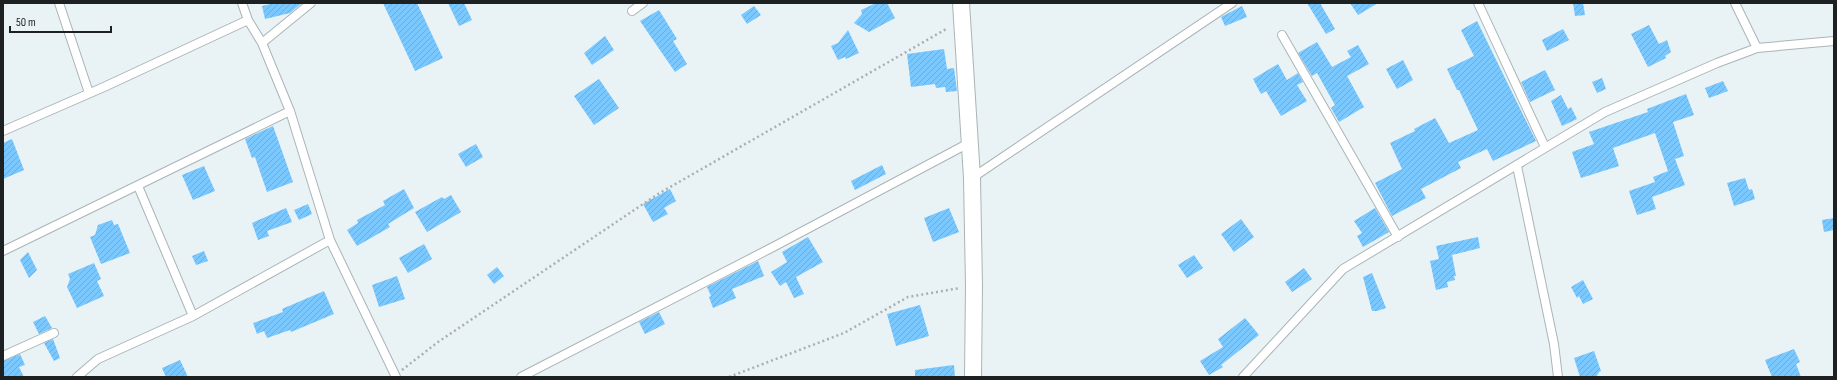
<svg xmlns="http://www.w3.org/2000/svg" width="1837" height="380" font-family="'Sofia Sans Condensed',sans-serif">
<defs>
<pattern id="building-hatch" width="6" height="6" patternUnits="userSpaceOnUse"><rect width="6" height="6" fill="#7bc8ff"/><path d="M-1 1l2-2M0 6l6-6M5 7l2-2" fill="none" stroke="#6aacda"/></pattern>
</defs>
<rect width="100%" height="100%" fill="#e9f2f4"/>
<path fill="url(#building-hatch)" d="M 274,3 L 302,3 L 290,13 L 265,19 L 262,6 Z
M 383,3 L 417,3 L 443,58 L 415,71 Z
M 448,3 L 464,3 L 472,20 L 459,26 Z
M 876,3 L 887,3 L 895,18 L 869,32 L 854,23 L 862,14 L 861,10 Z
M 1307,3 L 1320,3 L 1335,29 L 1326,34 Z
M 1350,3 L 1378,3 L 1358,15 Z
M 1573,3 L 1583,3 L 1585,15 L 1575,16 Z
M 754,6 L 761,15 L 747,24 L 741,15 Z
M 1242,6 L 1247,17 L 1225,26 L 1221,17 Z
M 659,10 L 677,39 L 673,41 L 687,64 L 675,72 L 640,21 Z
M 1477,21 L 1536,141 L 1493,161 L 1487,149 L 1458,162 L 1461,168 L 1421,189 L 1426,198 L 1392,216 L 1375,183 L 1402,169 L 1390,143 L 1415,131 L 1414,129 L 1435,118 L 1449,143 L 1478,130 L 1459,90 L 1457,90 L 1447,69 L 1474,56 L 1461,30 Z
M 1649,25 L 1659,44 L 1667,40 L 1671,52 L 1665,56 L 1666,58 L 1648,67 L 1631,34 Z
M 1563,29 L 1569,40 L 1547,51 L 1542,40 Z
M 848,30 L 859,53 L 846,59 L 845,57 L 838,60 L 831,46 L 838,43 Z
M 605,36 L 614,50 L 592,65 L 584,53 Z
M 1317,42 L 1332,67 L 1351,57 L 1347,51 L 1358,45 L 1369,64 L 1347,76 L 1364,107 L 1339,122 L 1331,108 L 1335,105 L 1317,73 L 1312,76 L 1298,53 Z
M 944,49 L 947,69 L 954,68 L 957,91 L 946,92 L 945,87 L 936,88 L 935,84 L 911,87 L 907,54 Z
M 1403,60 L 1413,80 L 1397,89 L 1386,69 Z
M 1278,64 L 1287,80 L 1298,73 L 1303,82 L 1297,85 L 1307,101 L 1281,116 L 1266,91 L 1261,94 L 1253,79 Z
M 1545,70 L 1555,90 L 1530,102 L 1521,82 Z
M 1602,78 L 1606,89 L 1597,93 L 1592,82 Z
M 599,79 L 619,108 L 594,125 L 574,96 Z
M 1723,81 L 1728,91 L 1709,98 L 1705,88 Z
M 1686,94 L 1694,115 L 1673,122 L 1684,156 L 1675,159 L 1685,185 L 1652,197 L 1656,209 L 1637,215 L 1629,191 L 1655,182 L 1653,177 L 1668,171 L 1655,133 L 1613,148 L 1619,166 L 1581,178 L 1572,152 L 1594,144 L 1589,132 L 1648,112 L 1647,109 Z
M 1561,95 L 1568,109 L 1571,107 L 1577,119 L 1562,126 L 1551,101 Z
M 273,126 L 293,182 L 267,192 L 255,157 L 252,158 L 245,139 Z
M 12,139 L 24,170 L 3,179 L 3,143 Z
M 476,144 L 483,157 L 466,167 L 458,154 Z
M 882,165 L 886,174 L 855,190 L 851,181 Z
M 204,166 L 215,191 L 193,200 L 182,175 Z
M 1745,178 L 1749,190 L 1752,189 L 1755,199 L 1734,206 L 1727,183 Z
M 404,189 L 414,208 L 388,224 L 390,227 L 357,246 L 347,230 L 358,223 L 357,220 L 385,205 L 383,201 Z
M 670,189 L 676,201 L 664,208 L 668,214 L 653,222 L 643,204 Z
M 451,195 L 461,212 L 427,232 L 415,212 L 442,197 L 444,199 Z
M 308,204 L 312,214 L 299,220 L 294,210 Z
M 286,208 L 292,222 L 267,231 L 269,236 L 258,240 L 252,223 Z
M 949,208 L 959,232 L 933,242 L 924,218 Z
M 1375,208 L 1389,232 L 1363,247 L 1357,236 L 1362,233 L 1354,221 Z
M 1834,218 L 1834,230 L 1824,232 L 1822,220 Z
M 1241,219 L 1254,237 L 1234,252 L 1221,234 Z
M 112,220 L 114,225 L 118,224 L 130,253 L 101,264 L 90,237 L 95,235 L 98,225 Z
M 808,237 L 823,262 L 796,277 L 804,294 L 794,298 L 786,282 L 780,286 L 771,272 L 787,262 L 782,252 Z
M 1478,237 L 1480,248 L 1452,255 L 1456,276 L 1454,276 L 1455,280 L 1447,282 L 1448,287 L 1436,290 L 1430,261 L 1439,259 L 1436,246 Z
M 424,244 L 432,259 L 408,273 L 399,258 Z
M 204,251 L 208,261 L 196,265 L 192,256 Z
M 28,252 L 37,270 L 29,278 L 20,260 Z
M 1194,255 L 1203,268 L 1187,278 L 1178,265 Z
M 758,261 L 764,276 L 732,289 L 736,298 L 713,308 L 709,297 L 711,296 L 707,287 Z
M 94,263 L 101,279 L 97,281 L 104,296 L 77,308 L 67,287 L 70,279 L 68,274 Z
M 497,267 L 504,276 L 494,284 L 487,275 Z
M 1304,268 L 1312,279 L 1292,292 L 1285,282 Z
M 1372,273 L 1386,308 L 1377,311 L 1372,311 L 1363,277 Z
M 397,276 L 405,299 L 379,307 L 372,285 Z
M 1583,280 L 1593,299 L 1583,304 L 1579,296 L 1577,298 L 1571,287 Z
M 324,291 L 334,314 L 291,332 L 290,330 L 267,338 L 264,331 L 257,334 L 253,323 L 283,312 L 282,309 Z
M 920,305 L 929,336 L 896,346 L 887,314 Z
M 659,312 L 665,324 L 645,334 L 639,322 Z
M 45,316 L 52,328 L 39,334 L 33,322 Z
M 1245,318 L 1259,335 L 1221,365 L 1223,367 L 1209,375 L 1200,361 L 1223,347 L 1218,339 Z
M 53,339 L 60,358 L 54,361 L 44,343 Z
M 1794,349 L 1800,362 L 1796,364 L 1801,377 L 1772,377 L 1765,360 Z
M 1594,351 L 1601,371 L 1599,372 L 1596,377 L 1580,377 L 1574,358 Z
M 20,354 L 25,365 L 19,367 L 24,377 L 3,377 L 3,361 Z
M 180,360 L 188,377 L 166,377 L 162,368 Z
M 954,365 L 955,377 L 915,377 L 915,370 Z"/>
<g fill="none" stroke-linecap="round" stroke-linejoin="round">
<defs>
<path id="service" d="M 59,3 L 89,93
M 1478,3 L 1545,147
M 1735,3 L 1757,48
M 632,11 L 643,3
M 248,20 L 262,43 L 311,3
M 1282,35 L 1398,237
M 262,43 L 290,111 L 330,240 L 396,377
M 3,131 L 104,87 L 248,20 L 242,3
M 1517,166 L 1554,344 L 1558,377
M 972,178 L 1232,3
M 138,186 L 193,316
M 3,251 L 290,111
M 3,356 L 54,333
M 77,377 L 98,359 L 193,316 L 330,240
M 521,377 L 775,246 L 969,143
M 1243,377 L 1343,269 L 1605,112 L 1717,63 L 1757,48 L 1834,41"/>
<path id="minor" d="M 961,3 L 972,178 L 974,286 L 973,377"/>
</defs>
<use href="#service" stroke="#abb4b6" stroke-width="10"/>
<use href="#minor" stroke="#abb4b6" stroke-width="18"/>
<path stroke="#a9b0b1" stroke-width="2.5" stroke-dasharray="2 3" stroke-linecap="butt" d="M 402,370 L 438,342 L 658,194 L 948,28
M 729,377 L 844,333 L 908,297 L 960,288"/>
<use href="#service" stroke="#fff" stroke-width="8"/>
<use href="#minor" stroke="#fff" stroke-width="16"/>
</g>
<rect width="1837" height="380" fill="none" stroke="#1e2122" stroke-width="8"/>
<path d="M10 26v6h101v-6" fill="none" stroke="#1e2122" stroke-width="2"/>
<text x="16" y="26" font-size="12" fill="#1e2122" stroke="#e9f2f4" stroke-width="3" paint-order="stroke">50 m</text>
</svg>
